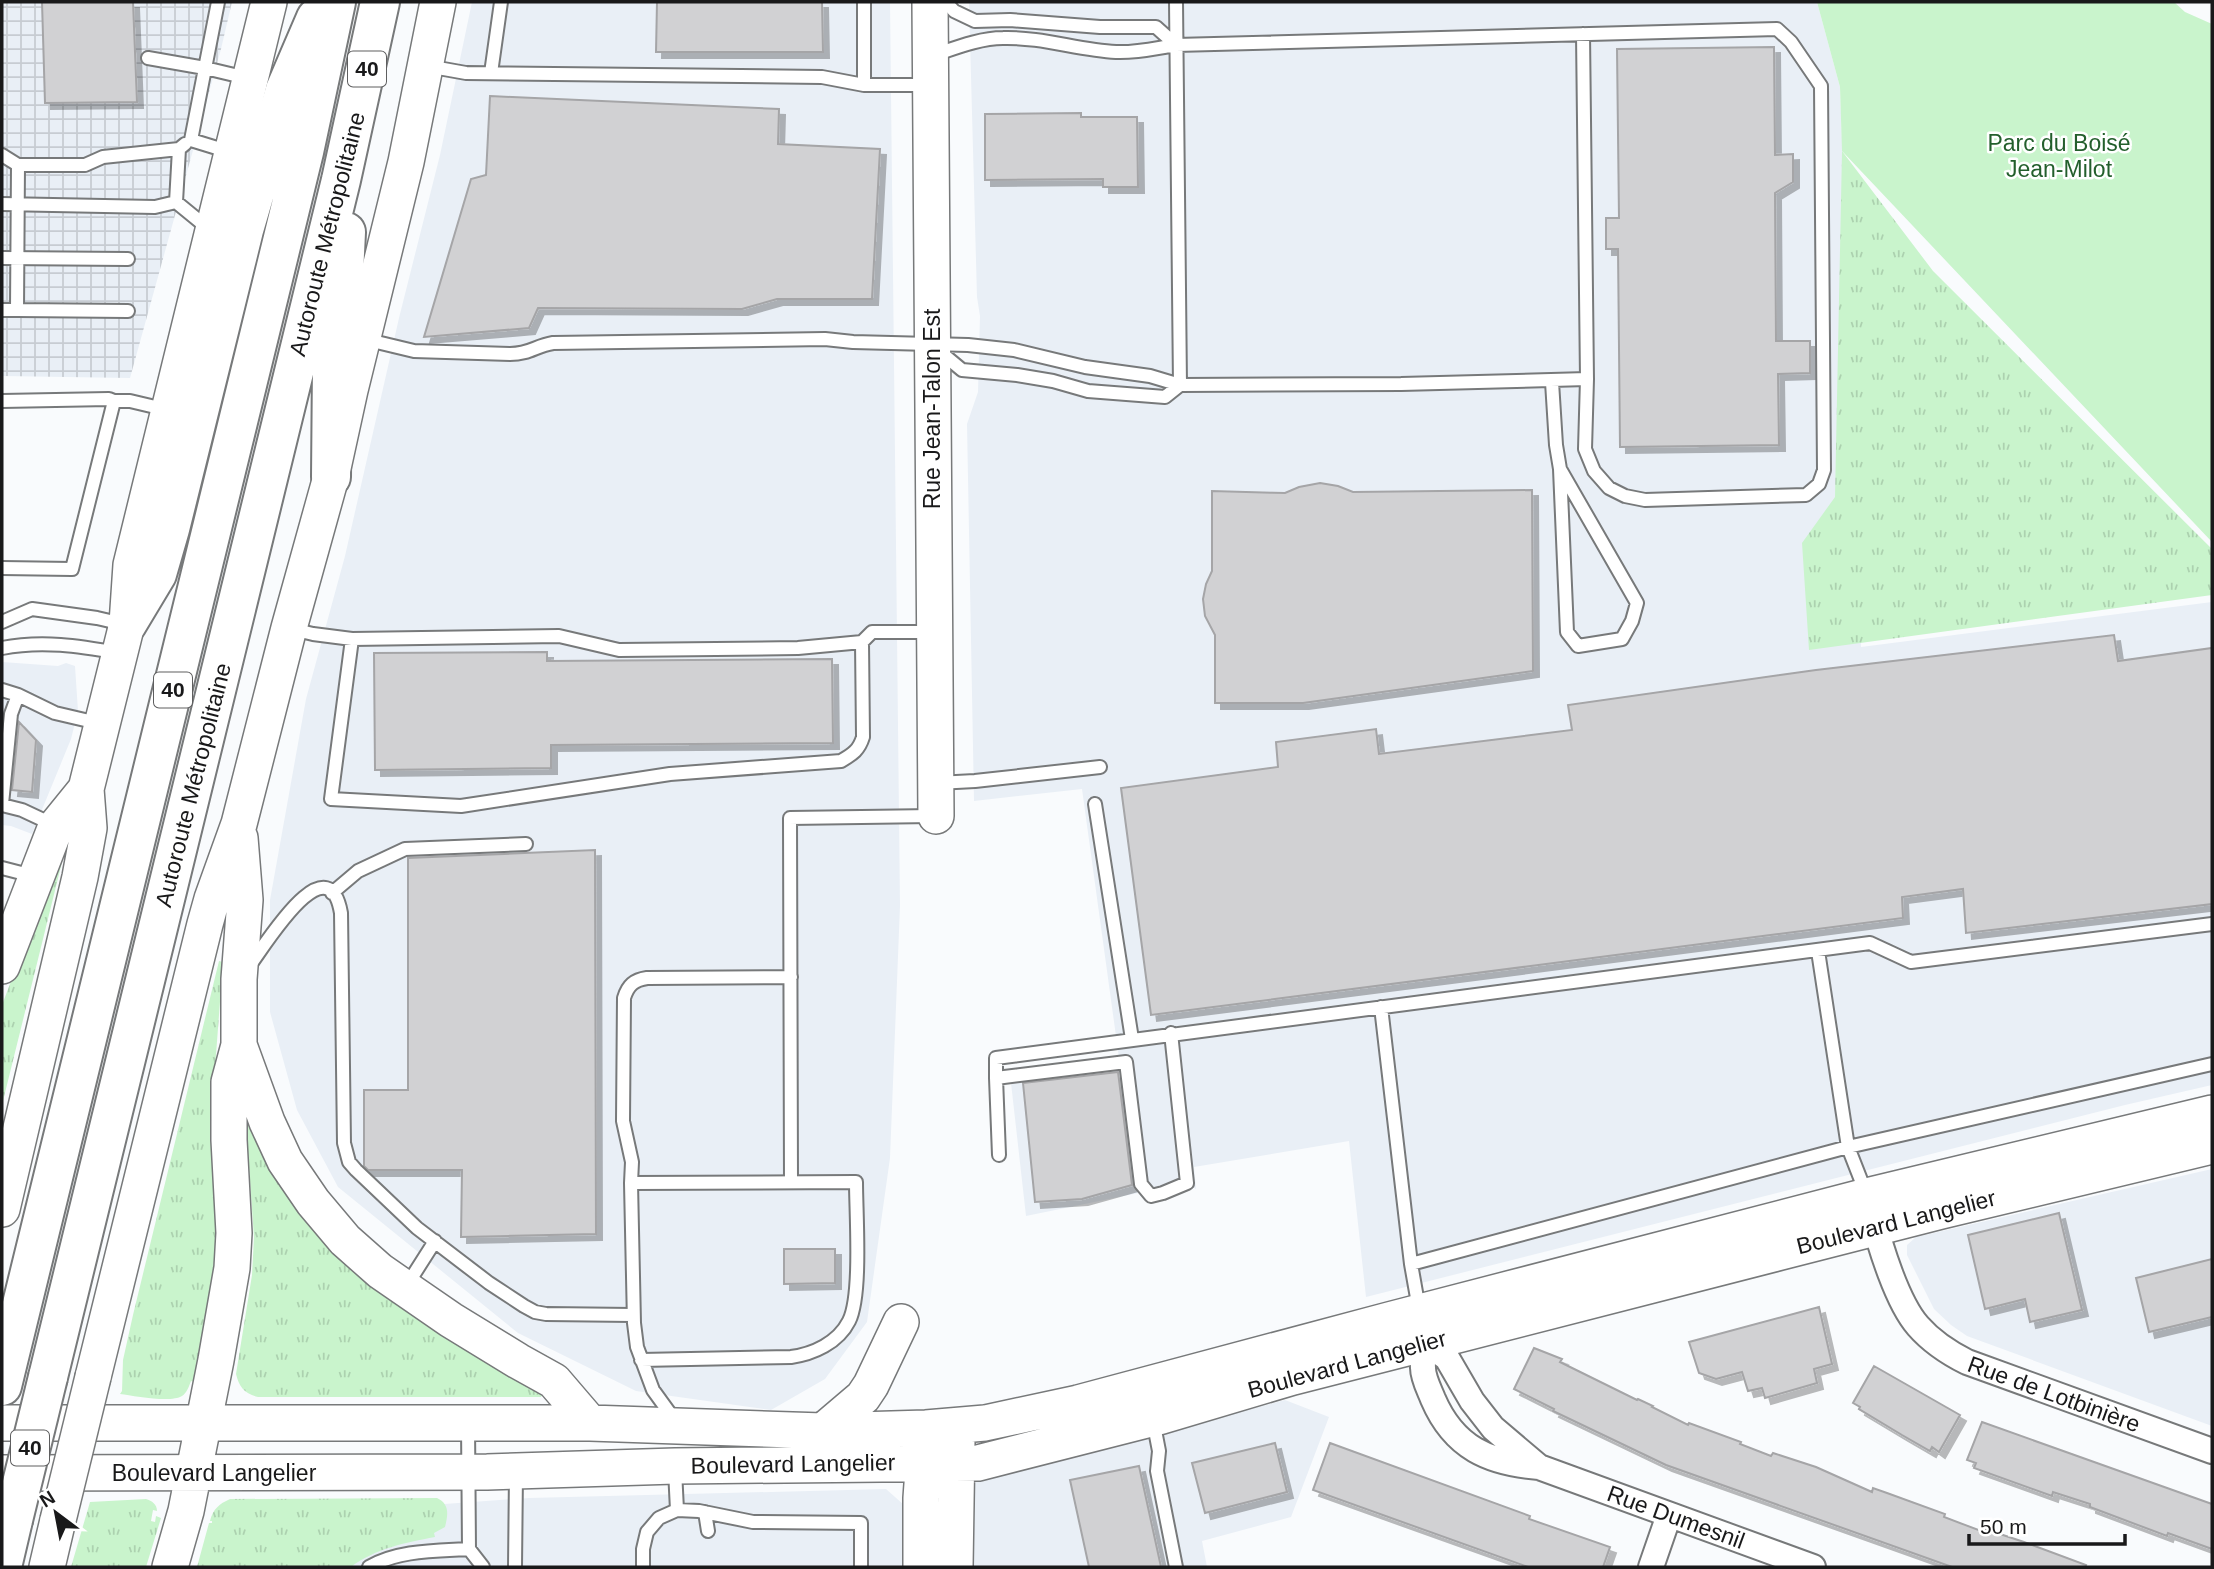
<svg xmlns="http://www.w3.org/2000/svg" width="2214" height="1569" font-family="Helvetica,sans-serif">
<defs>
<pattern id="industrial-grid" width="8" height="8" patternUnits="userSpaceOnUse" patternTransform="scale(1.75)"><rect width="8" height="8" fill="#e9eff6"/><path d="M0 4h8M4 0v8" fill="none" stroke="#c7ccd2"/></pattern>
<pattern id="grass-tufts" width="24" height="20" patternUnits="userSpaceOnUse" patternTransform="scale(1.75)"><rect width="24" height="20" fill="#c9f4cc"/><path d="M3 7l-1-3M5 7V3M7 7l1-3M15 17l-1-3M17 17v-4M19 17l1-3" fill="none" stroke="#acd1af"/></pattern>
<filter id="shadow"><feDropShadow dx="6" dy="6" stdDeviation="0" flood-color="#0004"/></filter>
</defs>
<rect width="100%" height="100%" fill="#f9fbfd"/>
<path fill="#e9eff6" d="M 472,2 L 890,2 L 900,906 L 890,1158 L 867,1322 L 825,1379 L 771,1410 L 636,1391 L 518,1333 L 338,1187 L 297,1110 L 270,1012 L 270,900 L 306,699 L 345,556 L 399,318 L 440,155 Z
M 969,2 L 1817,2 L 1840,87 L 1861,647 L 2212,602 L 2212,1085 L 2125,1105 L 1366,1297 L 1349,1141 L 1194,1167 L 1196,1189 L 1187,1183 L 1026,1216 L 1010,1074 L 1119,1058 L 1082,789 L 974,801 L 967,424 L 978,392 L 980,316 L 977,297 Z
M 2,662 L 58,666 L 66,663 L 75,666 L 78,711 L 71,739 L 32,834 L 11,826 L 2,825 Z
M 2212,1169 L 2212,1426 L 1967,1336 L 1951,1325 L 1934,1309 L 1907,1255 L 1907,1245 L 1916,1237 Z
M 1285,1400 L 1329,1417 L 1291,1517 L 1202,1541 L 1207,1567 L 971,1567 L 973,1486 L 978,1480 Z
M 886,1489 L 904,1505 L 904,1567 L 229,1567 L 250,1518 L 529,1498 Z"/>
<path fill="url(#industrial-grid)" d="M 2,2 L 232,2 L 221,49 L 130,378 L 2,376 Z"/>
<path fill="url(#grass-tufts)" d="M 1842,151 L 1933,271 L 2212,549 L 2212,595 L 1809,650 L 1802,543 L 1835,497 Z
M 60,852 L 64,854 L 2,1105 L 2,1005 Z
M 219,961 L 223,962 L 215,1068 L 218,1178 L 216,1240 L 211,1294 L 194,1382 L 191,1381 C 189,1386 187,1393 182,1396 C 171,1403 134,1396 120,1394 L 122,1391 L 123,1360 L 133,1315 Z
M 245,1111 L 275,1165 L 544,1391 L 541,1397 L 258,1397 C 245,1394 239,1387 236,1374 L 252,1275 L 254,1237 Z
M 437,1498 C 450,1504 448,1515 445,1527 L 434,1533 L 435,1537 C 405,1543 376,1548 351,1567 L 197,1567 L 209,1523 L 212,1523 L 212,1521 L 210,1521 C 213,1509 219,1504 230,1499 Z
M 146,1499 C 152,1501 157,1504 157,1511 L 153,1510 L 151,1521 L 155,1522 L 156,1516 L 161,1518 L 146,1567 L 71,1567 L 90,1502 Z"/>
<path fill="#c9f4cc" d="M 1817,2 L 2174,2 L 2185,12 L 2212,24 L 2212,542 L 1842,151 L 1840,87 Z"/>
<path fill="#d1d1d3" stroke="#a5a5a7" stroke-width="2" filter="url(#shadow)" d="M 42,2 L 133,2 L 137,102 L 45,103 Z
M 657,2 L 822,2 L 823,52 L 656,52 Z
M 1774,47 L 1775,155 L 1793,154 L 1793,182 L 1775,193 L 1776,341 L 1810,341 L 1810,373 L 1778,374 L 1779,445 L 1620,447 L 1618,249 L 1606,249 L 1606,218 L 1619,218 L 1617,49 Z
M 490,96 L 779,109 L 778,144 L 880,149 L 872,299 L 777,299 L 742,309 L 538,308 L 529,328 L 424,337 L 471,179 L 486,175 Z
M 1081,113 L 1081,117 L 1137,117 L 1138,187 L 1103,187 L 1103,179 L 985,180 L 985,114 Z
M 1320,483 L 1338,486 L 1353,492 L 1532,490 L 1533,671 L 1303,703 L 1215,703 L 1215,635 L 1205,616 L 1203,599 L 1206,584 L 1212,571 L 1212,491 L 1285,493 L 1299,487 Z
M 2114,635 L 2118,661 L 2212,648 L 2212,904 L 1966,933 L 1963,889 L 1902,897 L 1903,918 L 1151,1015 L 1121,788 L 1278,767 L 1276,742 L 1376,729 L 1379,754 L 1572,730 L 1568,705 L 1816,670 Z
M 547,652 L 547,661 L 832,659 L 833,743 L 551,745 L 551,768 L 375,770 L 374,653 Z
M 19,722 L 36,740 L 32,792 L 12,790 Z
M 595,850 L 596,1234 L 461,1237 L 462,1170 L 368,1170 L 364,1166 L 364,1090 L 408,1090 L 408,858 Z
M 1118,1072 L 1132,1185 L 1082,1199 L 1035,1202 L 1023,1083 Z
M 2059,1213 L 2082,1310 L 2030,1322 L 2025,1299 L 1985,1309 L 1968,1235 Z
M 784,1249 L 835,1249 L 835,1283 L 784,1284 Z
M 2212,1259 L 2212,1317 L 2149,1332 L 2136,1278 Z
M 1819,1307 L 1832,1364 L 1814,1369 L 1817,1383 L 1765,1398 L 1762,1388 L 1748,1391 L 1742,1372 L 1716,1379 L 1699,1373 L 1689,1342 Z
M 1534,1348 L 1562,1359 L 1560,1362 L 1637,1400 L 1638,1399 L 1653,1406 L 1652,1407 L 1688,1425 L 1689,1423 L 1741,1442 L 1740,1444 L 1771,1456 L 1773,1453 L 1816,1467 L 1872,1492 L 1873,1488 L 1887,1493 L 1945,1514 L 1944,1517 L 1981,1531 L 1982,1528 L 2024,1542 L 2086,1565 L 2085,1567 L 1952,1567 L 1666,1465 L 1553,1411 L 1554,1409 L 1514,1389 Z
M 1874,1366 L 1960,1415 L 1939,1452 L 1932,1447 L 1930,1451 L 1902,1435 L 1859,1409 L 1860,1407 L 1853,1403 Z
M 1982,1422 L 2212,1504 L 2212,1549 L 2168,1533 L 2167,1536 L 2090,1507 L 2090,1504 L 2053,1492 L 2052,1496 L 1974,1468 L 1976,1463 L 1967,1460 Z
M 1275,1443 L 1287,1492 L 1205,1513 L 1192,1463 Z
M 1330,1443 L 1530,1516 L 1529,1519 L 1610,1547 L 1603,1567 L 1528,1567 L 1313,1490 Z
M 1139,1466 L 1161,1567 L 1089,1567 L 1070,1480 Z"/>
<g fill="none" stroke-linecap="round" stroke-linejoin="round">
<defs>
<path id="lane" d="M 218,2 L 191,140 L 230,152
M 946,2 L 954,11 L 975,21 L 1010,20 L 1100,27 L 1156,27 L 1176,45
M 1176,2 L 1180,385
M 934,55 C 955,48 980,38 1003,38 C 1042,37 1078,50 1116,52 C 1137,53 1156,48 1176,45 L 1777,29 L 1791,42 L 1821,86 L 1824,470 L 1819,484 L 1806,495 L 1645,500 L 1625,496 L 1609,488 L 1594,471 L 1585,449 L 1587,379 L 1583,34
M 148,58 L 205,68 L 247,78
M 427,66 L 466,73 L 822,77 L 864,85 L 929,85
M 491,73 L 501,2
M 864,85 L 864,2
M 185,144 L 179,149 L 176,202 L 209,229
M 2,155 L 18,165
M 2,204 L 155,207 L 176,202
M 2,258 L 128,259
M 2,310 L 17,310
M 128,311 L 17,310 L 18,165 L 85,165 L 103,157 L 179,149
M 364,339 L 414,351 L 510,354 C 530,354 535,346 553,343 L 825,339 L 853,342 L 968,345 L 1014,350 L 1085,367 L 1150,376 L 1180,385 L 1401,384 L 1587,379
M 938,350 L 962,370 L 1017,375 L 1053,381 L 1088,391 L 1165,397 L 1180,385
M 1552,382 L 1556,445 L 1560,469 L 1567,632 L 1578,646 L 1622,639 L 1632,621 L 1637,603 L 1560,469
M 2,401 L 109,399 L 114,401 L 72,569 L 2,568
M 114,401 L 130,401 L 168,410
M 2,622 L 32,609 L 97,618 L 123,624
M 292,629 L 313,634 L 352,639 L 559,636 L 619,650 L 798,648 L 862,642 L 872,632 L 933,632
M 352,639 L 331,799 L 461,806 L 670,774 L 841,761 C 853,754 859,750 863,737 L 862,642
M 2,648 C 42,640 79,646 119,653
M 2,690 L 18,695 L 55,713 L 102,724
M 937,783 L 975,781 L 1100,767
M 2,804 L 11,714 L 18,695
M 1095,804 L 1132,1039
M 2,805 L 22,810 L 54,825
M 2,868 L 33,876
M 332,893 L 358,871 L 405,849 L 526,844
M 1818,951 L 1848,1147 L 1866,1193
M 250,965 C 264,947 328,840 341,913 L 344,1143 L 349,1162 L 356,1170 L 417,1228 L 489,1283 L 524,1306 L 535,1312 L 546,1314 L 633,1315
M 1381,1007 L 1411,1264 L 1419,1309
M 996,1078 L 996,1058 L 1870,943 L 1911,962 L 2212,924
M 999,1155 L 996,1078 L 1126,1062 L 1141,1184 L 1151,1196 L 1163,1193 L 1187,1183 L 1171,1033
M 791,1182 L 790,818 L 933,816
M 631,1183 L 632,1162 L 623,1121 L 624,998 C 628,985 634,980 647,978 L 791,977
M 1411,1264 L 1848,1147 L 2212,1064
M 407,1285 L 435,1241
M 641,1360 L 791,1357 C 813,1354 838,1343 849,1321 C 862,1295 856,1214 856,1182 L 631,1183 L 634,1323 L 637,1347 L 653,1390 L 674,1419
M 1153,1420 L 1159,1451 L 1157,1471 L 1176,1567
M 675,1470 L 677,1510
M 705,1512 L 708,1531
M 469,1549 L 483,1567
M 369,1567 C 398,1550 436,1551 469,1549 L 468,1424
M 515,1567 L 516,1473
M 643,1567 L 643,1549 L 647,1532 L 659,1518 L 677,1510 L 699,1511 L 753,1522 L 861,1523 L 861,1567"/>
<path id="street" d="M 1872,1214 C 1880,1246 1897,1302 1918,1326 C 1932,1342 1949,1353 1967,1362 L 2212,1451
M 1424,1331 C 1427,1344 1422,1355 1423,1368 C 1423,1378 1429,1389 1433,1399 C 1454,1448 1489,1463 1539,1467 L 1813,1567
M 1426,1343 L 1447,1358 L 1472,1401 L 1493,1428 L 1539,1467
M 1651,1567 L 1669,1515"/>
<path id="secondary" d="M 930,2 L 936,816
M 2,966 L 56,826 L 86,789
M 239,1045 L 267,1122 L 285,1161 L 313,1202 L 345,1240 L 380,1271 L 451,1320 L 518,1361 L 554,1381 L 590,1423
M 2,1209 L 80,877 L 89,828 L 86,789 L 127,624 L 131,565 L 269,2
M 93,1377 L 205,924 L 212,899 L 239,824 L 289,628 L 331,477 L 350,390 L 406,162 L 438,2
M 2,1423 L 590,1423 L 823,1431 L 926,1428 L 985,1423 L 1078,1403 L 1389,1320 L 1867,1196 L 2212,1113
M 823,1431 L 863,1397 L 871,1385 L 901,1322
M 2,1473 L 487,1472 L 675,1466 L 978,1463 L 1162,1416 L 1293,1377 L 1426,1343 L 1941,1211 L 2212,1146
M 47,1567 L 58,1520
M 170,1567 L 186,1511 L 216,1360 L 232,1268 L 234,1233 L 229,1140 L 229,1082 L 239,1045 L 239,979 L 245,900 L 240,838
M 921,1567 L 921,1498 L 925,1442
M 955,1567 L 957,1440"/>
<path id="highway" d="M 331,477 L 332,364 L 342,317 L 346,232
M 127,624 L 157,574 L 170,529 L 244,230 L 285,90 L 316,18
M 48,1377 L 341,180 L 380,2
M 2,1386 L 304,152 L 336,2
M 2,1567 L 13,1520"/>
</defs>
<use href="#lane" stroke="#77797a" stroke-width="16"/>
<use href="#street" stroke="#77797a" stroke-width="28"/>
<use href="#secondary" stroke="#77797a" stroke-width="38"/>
<use href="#highway" stroke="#77797a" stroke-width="42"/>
<use href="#lane" stroke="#fff" stroke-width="12"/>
<use href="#street" stroke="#fff" stroke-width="24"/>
<use href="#secondary" stroke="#fff" stroke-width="35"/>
<use href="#highway" stroke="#fff" stroke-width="38"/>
<defs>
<path id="secondary-bridge" d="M 58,1520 L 93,1377"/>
<path id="highway-bridge" d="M 13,1520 L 48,1377"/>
</defs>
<use href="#secondary-bridge" stroke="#77797a" stroke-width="38" stroke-linecap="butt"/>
<use href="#highway-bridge" stroke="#77797a" stroke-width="42" stroke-linecap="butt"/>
<use href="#secondary-bridge" stroke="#fff" stroke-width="35"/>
<use href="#highway-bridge" stroke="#fff" stroke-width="38"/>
</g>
<g text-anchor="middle" stroke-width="5" stroke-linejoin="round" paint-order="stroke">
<g fill="#fff" stroke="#5e5e5f" stroke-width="2">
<rect x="348" y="51.5" width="38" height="35" rx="5"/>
<rect x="154" y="672.5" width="38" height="35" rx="5"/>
<rect x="11" y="1430.5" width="38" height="35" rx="5"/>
</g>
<g font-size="21" font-weight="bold" fill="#19191a">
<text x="367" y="76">40</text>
<text x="173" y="697">40</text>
<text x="30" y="1455">40</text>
</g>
<g font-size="23" fill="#235f2c" stroke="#fff">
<text x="2059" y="151">Parc du Boisé<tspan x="2059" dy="26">Jean-Milot</tspan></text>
</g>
<g font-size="23" fill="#19191a" stroke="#fff">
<text transform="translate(327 234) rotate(-76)" y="8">Autoroute Métropolitaine</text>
<text transform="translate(932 409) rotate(-90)" y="8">Rue Jean-Talon Est</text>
<text transform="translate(193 785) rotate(-76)" y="8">Autoroute Métropolitaine</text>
<text transform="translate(1896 1222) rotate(-14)" y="8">Boulevard Langelier</text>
<text transform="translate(1347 1364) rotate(-15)" y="8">Boulevard Langelier</text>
<text transform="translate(2054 1394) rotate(20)" y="8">Rue de Lotbinière</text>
<text transform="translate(793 1464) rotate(-1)" y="8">Boulevard Langelier</text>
<text x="214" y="1481">Boulevard Langelier</text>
<text transform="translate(1676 1517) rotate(20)" y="8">Rue Dumesnil</text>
</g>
</g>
<rect width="2214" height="1569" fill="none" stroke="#19191a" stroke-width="7"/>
<g transform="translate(56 1513) rotate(328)" stroke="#ffffff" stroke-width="5" paint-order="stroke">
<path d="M0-5L12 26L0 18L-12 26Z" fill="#19191a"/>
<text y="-10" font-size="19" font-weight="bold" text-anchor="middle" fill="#19191a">N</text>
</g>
<path d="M1969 1534v10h156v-10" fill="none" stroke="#19191a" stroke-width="3.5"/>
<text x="1980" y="1534" font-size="21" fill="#19191a" stroke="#ffffff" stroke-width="5" paint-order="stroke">50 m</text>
</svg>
